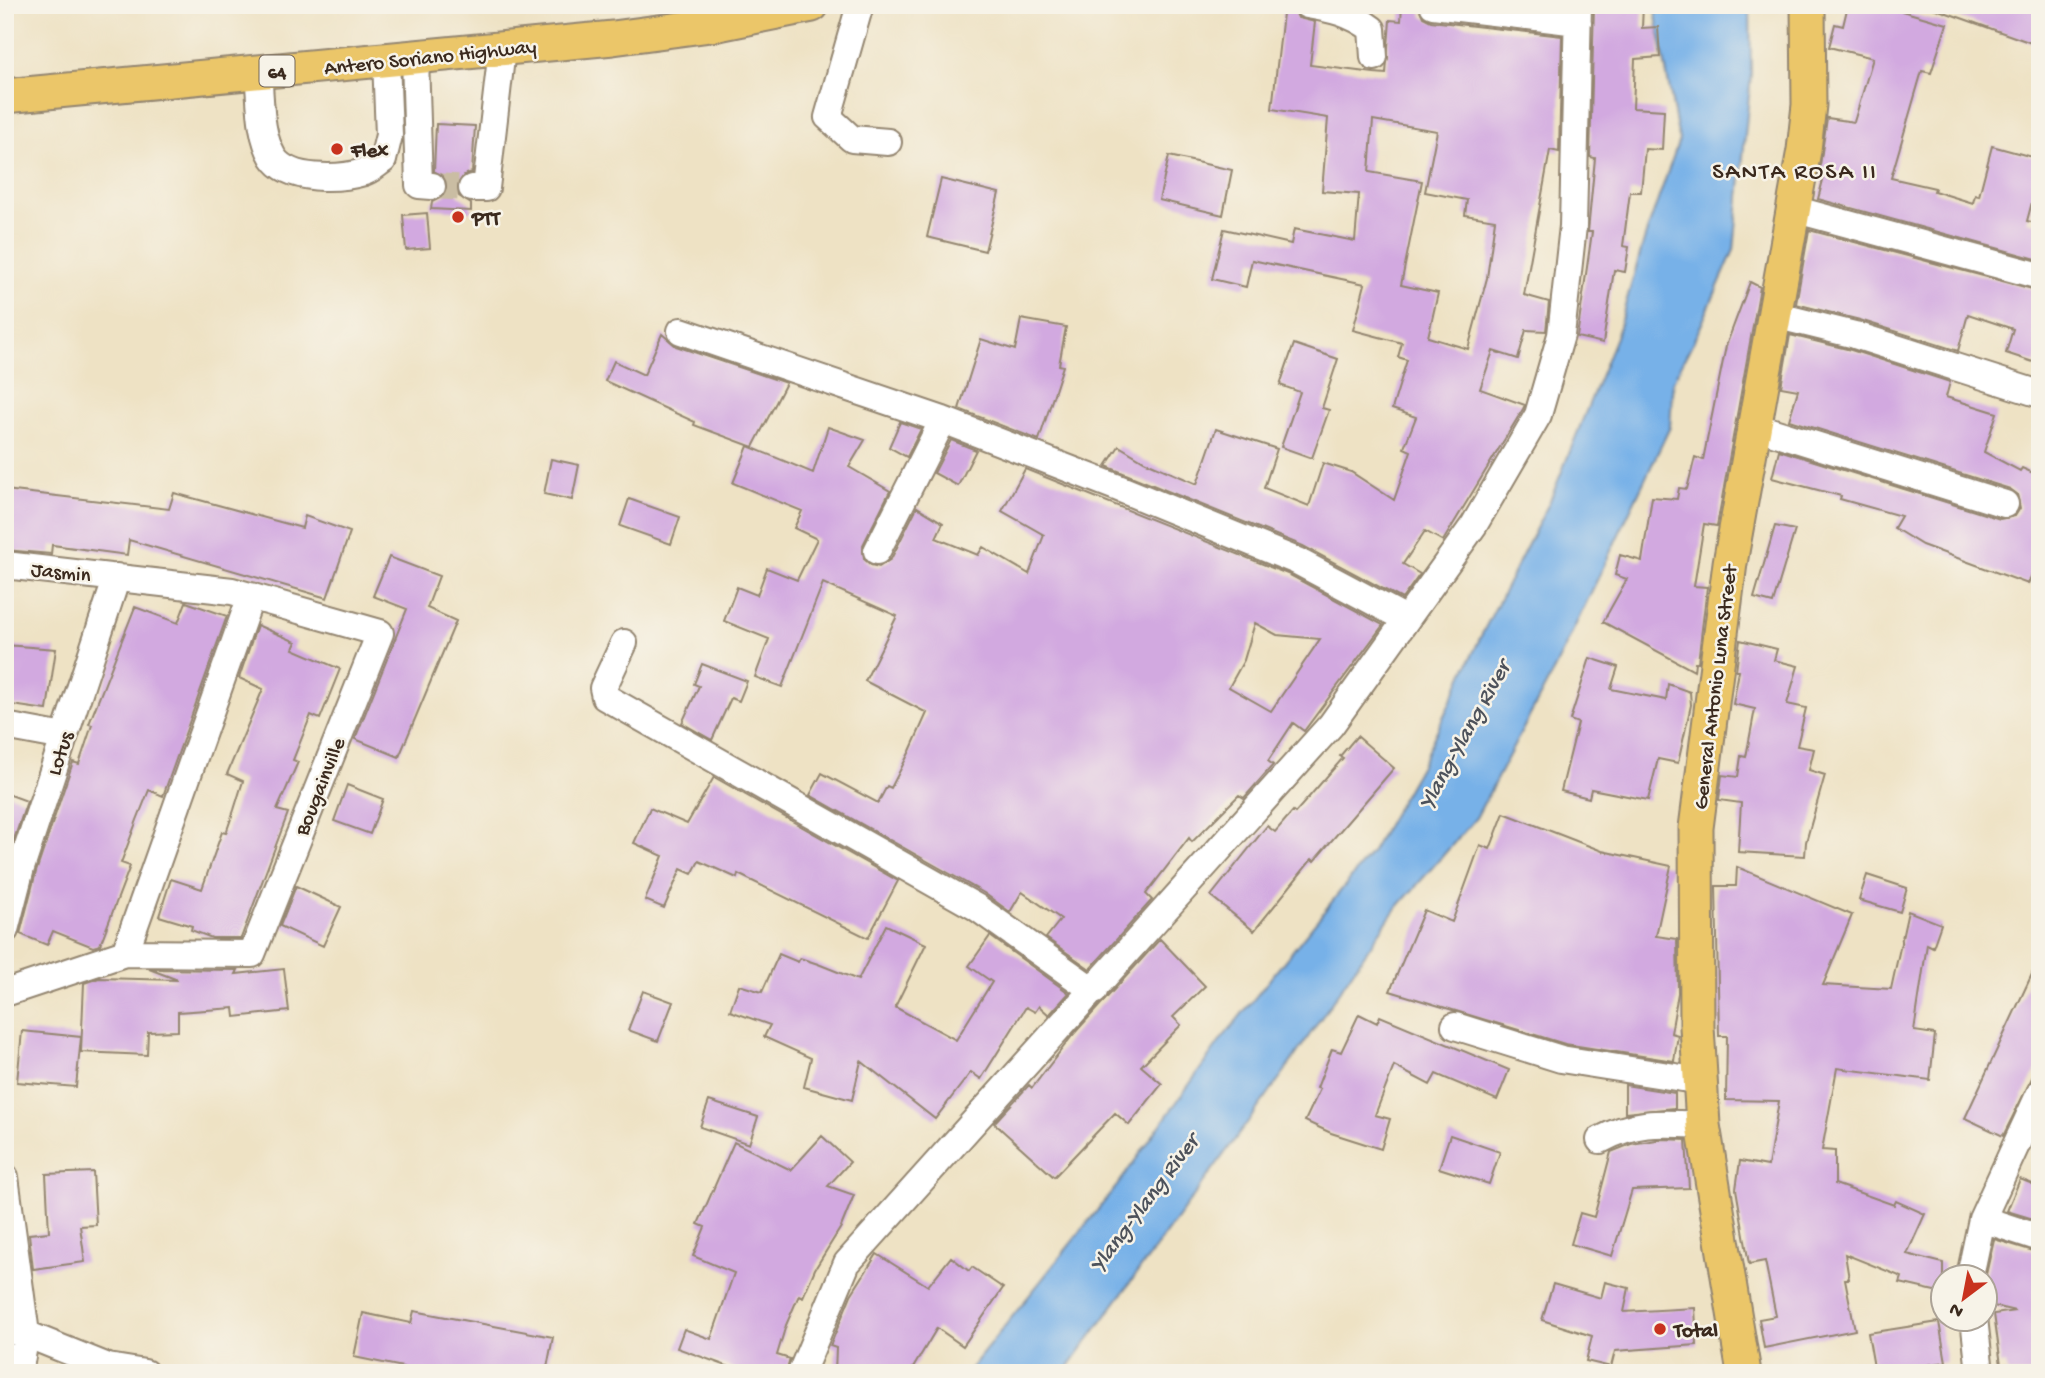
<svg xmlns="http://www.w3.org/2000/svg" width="2045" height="1378" font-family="'Gochi Hand',sans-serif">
<rect width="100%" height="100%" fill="#f7f3e8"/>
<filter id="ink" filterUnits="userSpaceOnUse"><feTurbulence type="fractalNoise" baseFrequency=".0143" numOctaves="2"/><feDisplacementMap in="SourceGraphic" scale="14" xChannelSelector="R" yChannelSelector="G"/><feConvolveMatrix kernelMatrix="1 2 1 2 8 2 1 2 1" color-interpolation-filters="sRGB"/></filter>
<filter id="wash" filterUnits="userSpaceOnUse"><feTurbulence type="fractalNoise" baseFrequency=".00686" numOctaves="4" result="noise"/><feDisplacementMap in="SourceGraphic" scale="28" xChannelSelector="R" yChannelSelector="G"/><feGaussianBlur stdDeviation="1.57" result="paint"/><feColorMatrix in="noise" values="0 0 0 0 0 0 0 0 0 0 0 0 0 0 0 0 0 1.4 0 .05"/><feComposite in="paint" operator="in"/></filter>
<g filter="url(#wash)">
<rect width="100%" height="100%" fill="#eee2c4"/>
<path fill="#77b1e8" stroke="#596e83" stroke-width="2" d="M 1654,5 L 1750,5 L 1751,74 L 1734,250 L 1699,330 L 1673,381 L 1670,427 L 1556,666 L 1476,818 L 1394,911 L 1285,1071 L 1064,1373 L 967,1373 L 1117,1186 L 1221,1040 L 1371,853 L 1421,765 L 1481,636 L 1549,503 L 1616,337 L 1645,237 L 1679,140 Z"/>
<g id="blocks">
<path fill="#d2a9e0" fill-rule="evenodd" d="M 1284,5 L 1292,5 L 1298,18 L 1315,22 L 1310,65 L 1374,73 L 1386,74 L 1390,20 L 1401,21 L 1402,5 L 1418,5 L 1423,17 L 1431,21 L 1562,36 L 1559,152 L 1550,150 L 1524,295 L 1549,302 L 1546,331 L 1526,330 L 1518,359 L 1493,351 L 1480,389 L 1525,405 L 1523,409 L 1443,541 L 1425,531 L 1403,564 L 1420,574 L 1402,599 L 1303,546 L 1106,466 L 1119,446 L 1144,461 L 1197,484 L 1216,429 L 1277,449 L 1264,488 L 1309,506 L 1323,463 L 1351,472 L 1394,500 L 1411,451 L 1404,448 L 1416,417 L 1392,409 L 1407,360 L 1398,357 L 1402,343 L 1353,330 L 1365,284 L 1252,260 L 1246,287 L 1212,279 L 1224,229 L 1291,244 L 1294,229 L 1355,241 L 1359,194 L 1322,191 L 1328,118 L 1272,109 ZM 1373,120 L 1437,131 L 1425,192 L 1467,200 L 1465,215 L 1495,220 L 1487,278 L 1468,349 L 1428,337 L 1438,293 L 1401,285 L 1422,181 L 1369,172 Z
M 1594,5 L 1643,5 L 1642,28 L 1658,27 L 1660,57 L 1635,59 L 1633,108 L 1664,110 L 1662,150 L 1645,149 L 1641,192 L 1630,192 L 1623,246 L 1629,247 L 1625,272 L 1614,270 L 1603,343 L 1577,337 L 1592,232 L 1588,232 L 1595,158 L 1590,157 Z
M 1848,5 L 1881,5 L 1947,24 L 1931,73 L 1922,71 L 1891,178 L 1935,188 L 1934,191 L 1973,203 L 1975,195 L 1979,196 L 1992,146 L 2040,159 L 2040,172 L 2027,221 L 2040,224 L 2040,260 L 1818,199 L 1823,180 L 1818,179 L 1827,118 L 1854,122 L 1873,58 L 1829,47 L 1835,24 L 1843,26 Z
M 1933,5 L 2040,5 L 2040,46 L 1933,8 Z
M 436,124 L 475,126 L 472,172 L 464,175 L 456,187 L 459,196 L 471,204 L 471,211 L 431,209 L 432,202 L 445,195 L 448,187 L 446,179 L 434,171 Z
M 1169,156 L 1232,170 L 1223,215 L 1159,200 Z
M 941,179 L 999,193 L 985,251 L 927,237 Z
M 427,213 L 430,248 L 406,250 L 403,215 Z
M 1809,230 L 2040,291 L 2040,348 L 2036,363 L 2006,353 L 2013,329 L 1968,314 L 1958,351 L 1860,320 L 1796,304 Z
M 1750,282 L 1760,287 L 1717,526 L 1704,524 L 1694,586 L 1707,587 L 1698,662 L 1695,662 L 1694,671 L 1603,622 L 1627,579 L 1615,575 L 1620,555 L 1642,561 L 1652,497 L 1677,499 L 1679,488 L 1687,489 L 1695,457 L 1703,460 L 1726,346 Z
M 1021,319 L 1066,327 L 1059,365 L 1063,366 L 1039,440 L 959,409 L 981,339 L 1015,350 Z
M 662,334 L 676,346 L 786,383 L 753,447 L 694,425 L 695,422 L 605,381 L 614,361 L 644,375 Z
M 1790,335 L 1851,350 L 1950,382 L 1946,397 L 1997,413 L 1984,452 L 2020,471 L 2022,468 L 2040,476 L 2040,555 L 2028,584 L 1922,545 L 1894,528 L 1901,516 L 1840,499 L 1841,496 L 1772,478 L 1779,450 L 2000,519 L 2015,516 L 2020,508 L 2017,494 L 2010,489 L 1789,420 L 1798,390 L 1781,387 Z
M 1294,344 L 1338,359 L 1322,408 L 1329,410 L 1312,458 L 1281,447 L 1300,392 L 1280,385 Z
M 900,422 L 921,429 L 907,457 L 889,447 Z
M 828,427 L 865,440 L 849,467 L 890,491 L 863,545 L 864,559 L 871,565 L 879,567 L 891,559 L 917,507 L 943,523 L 936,538 L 978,555 L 983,547 L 1029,574 L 1044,535 L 1002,511 L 1025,469 L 1290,575 L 1383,625 L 1304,731 L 1293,723 L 1268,761 L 1273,765 L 1244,798 L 1239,795 L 1192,842 L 1189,838 L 1146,894 L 1152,900 L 1090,969 L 1046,938 L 1061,919 L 1022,892 L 1010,912 L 984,893 L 810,795 L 822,773 L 878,803 L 887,786 L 891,788 L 910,751 L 927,713 L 865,681 L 897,616 L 823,583 L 782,687 L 755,677 L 769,639 L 724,621 L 737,587 L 757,595 L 767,568 L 797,580 L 817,539 L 794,528 L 802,511 L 733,483 L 748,446 L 813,473 ZM 1255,623 L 1277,635 L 1320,639 L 1271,711 L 1229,687 L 1244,660 Z
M 951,440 L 976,450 L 958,486 L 934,473 Z
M 551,459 L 579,465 L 572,500 L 544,494 Z
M 5,490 L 169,509 L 174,493 L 302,528 L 305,516 L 350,532 L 327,598 L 129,540 L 127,555 L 52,545 L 51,554 L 5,550 Z
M 629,499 L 680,517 L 671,544 L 620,526 Z
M 1775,526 L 1795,530 L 1773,603 L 1754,598 Z
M 389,557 L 439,576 L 427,608 L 456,621 L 399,757 L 355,739 L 407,609 L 373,596 Z
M 186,602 L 227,616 L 163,796 L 149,790 L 137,820 L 121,863 L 130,866 L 100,945 L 93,947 L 53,931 L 47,945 L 20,934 L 36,872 L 73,762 L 79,764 L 92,725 L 89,724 L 135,607 L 178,623 Z
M 257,625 L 296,642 L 293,649 L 340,669 L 320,719 L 311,715 L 293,760 L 298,762 L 277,810 L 288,813 L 241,938 L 212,938 L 191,930 L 192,926 L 159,916 L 171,879 L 202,889 L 222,832 L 226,833 L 234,810 L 243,781 L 227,774 L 263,689 L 239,678 Z
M 1740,640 L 1777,649 L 1774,660 L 1798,666 L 1787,704 L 1806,708 L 1797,746 L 1814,749 L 1809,770 L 1825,775 L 1806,842 L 1805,856 L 1738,852 L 1741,803 L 1719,800 L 1722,775 L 1738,777 L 1741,756 L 1746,757 L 1755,709 L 1733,704 L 1739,671 L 1736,671 Z
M 5,645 L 56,649 L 47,710 L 5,704 Z
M 1590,658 L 1618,667 L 1611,689 L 1666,700 L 1668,684 L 1690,692 L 1691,705 L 1678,763 L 1658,759 L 1648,800 L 1591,789 L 1589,798 L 1561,791 L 1578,723 L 1570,720 Z
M 702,664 L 747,681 L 739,701 L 731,698 L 712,740 L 682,723 L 699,686 L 694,684 Z
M 1357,736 L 1394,768 L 1314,861 L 1312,859 L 1254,931 L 1211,896 L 1267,826 L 1275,832 L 1293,811 L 1295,813 L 1343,758 L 1340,756 Z
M 714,777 L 898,881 L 868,938 L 738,874 L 737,878 L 699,861 L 692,874 L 681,869 L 664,908 L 645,900 L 663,856 L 634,843 L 650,808 L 687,824 Z
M 347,785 L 383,799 L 370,834 L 334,821 Z
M 5,793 L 27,801 L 5,866 Z
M 1504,813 L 1602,851 L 1671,866 L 1656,936 L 1677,939 L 1678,993 L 1671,1033 L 1678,1035 L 1674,1061 L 1565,1044 L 1390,991 L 1424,910 L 1452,922 L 1480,845 L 1490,849 Z
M 1737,867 L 1852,915 L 1823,985 L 1891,989 L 1908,911 L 1941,924 L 1933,947 L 1927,944 L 1914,1031 L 1935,1034 L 1930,1080 L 1837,1068 L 1822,1150 L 1835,1151 L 1835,1184 L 1894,1205 L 1896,1201 L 1925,1214 L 1907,1254 L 1943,1263 L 1943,1293 L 1900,1283 L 1902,1277 L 1845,1254 L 1849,1279 L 1845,1279 L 1855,1330 L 1764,1348 L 1759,1319 L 1776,1316 L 1765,1261 L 1749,1264 L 1736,1189 L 1740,1161 L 1768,1166 L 1779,1101 L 1726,1100 L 1727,1036 L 1719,1036 L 1716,886 L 1736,886 Z
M 1867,875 L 1907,888 L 1900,912 L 1859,900 Z
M 296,886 L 341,907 L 323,946 L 280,926 Z
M 886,925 L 926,944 L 895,1007 L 956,1040 L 992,982 L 969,966 L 990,936 L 1069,993 L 1049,1015 L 1039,1006 L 1035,1012 L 1026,1007 L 981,1079 L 971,1072 L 935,1119 L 861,1061 L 852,1100 L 804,1087 L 811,1058 L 764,1037 L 770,1025 L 730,1011 L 739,985 L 762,992 L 779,954 L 798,962 L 800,958 L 818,964 L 858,980 Z
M 1160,939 L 1205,986 L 1173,1017 L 1181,1025 L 1141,1066 L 1162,1084 L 1129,1125 L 1115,1113 L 1054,1177 L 994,1123 L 1029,1085 L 1032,1088 L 1072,1036 Z
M 2040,957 L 2040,1062 L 2003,1136 L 1965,1118 Z
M 149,969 L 238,970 L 236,974 L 284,969 L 289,1011 L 235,1017 L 234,1008 L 178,1012 L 178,1031 L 148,1032 L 147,1055 L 81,1052 L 84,983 L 99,978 L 178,980 Z
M 643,991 L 673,1002 L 658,1041 L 628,1030 Z
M 1359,1014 L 1377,1023 L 1380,1016 L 1509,1070 L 1497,1100 L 1436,1074 L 1430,1085 L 1394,1066 L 1375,1115 L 1390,1119 L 1381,1149 L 1331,1133 L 1305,1121 L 1320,1089 L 1317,1088 L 1332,1049 L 1341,1052 Z
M 22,1031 L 81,1037 L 76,1087 L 17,1082 Z
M 1625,1085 L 1675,1093 L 1675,1108 L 1625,1113 Z
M 709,1101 L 758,1117 L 749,1144 L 700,1127 Z
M 1450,1135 L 1500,1152 L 1489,1184 L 1439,1168 Z
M 822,1136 L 850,1162 L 828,1186 L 854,1195 L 841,1227 L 815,1269 L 803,1297 L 799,1295 L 786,1325 L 777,1355 L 790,1359 L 786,1373 L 746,1373 L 677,1348 L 684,1329 L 711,1339 L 734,1273 L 693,1256 L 705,1227 L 698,1224 L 734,1142 L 791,1170 Z
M 1663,1139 L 1686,1140 L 1689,1188 L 1632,1190 L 1612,1256 L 1571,1244 L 1580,1213 L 1594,1217 L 1611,1152 L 1631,1144 Z
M 93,1172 L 96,1225 L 80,1226 L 85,1262 L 33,1269 L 29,1234 L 49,1232 L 46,1174 Z
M 2020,1179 L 2040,1187 L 2040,1221 L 2007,1211 Z
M 1994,1239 L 2040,1253 L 2040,1373 L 2008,1373 L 2006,1364 L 2001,1365 L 1994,1314 L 2015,1311 L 1985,1304 L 1985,1279 Z
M 877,1254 L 928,1286 L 951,1257 L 969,1271 L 972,1267 L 1003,1288 L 963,1346 L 937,1328 L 910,1373 L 835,1373 L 836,1348 L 830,1346 L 851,1295 Z
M 1605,1282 L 1629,1288 L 1624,1312 L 1695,1308 L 1697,1345 L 1615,1351 L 1611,1367 L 1586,1361 L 1592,1336 L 1542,1320 L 1553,1284 L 1601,1298 Z
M 414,1311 L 553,1337 L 546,1373 L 402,1373 L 403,1367 L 354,1357 L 363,1313 L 411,1323 Z
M 1939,1322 L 1946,1362 L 1875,1373 L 1868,1333 Z"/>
</g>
</g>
<g filter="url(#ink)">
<use href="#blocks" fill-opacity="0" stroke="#948671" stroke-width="2"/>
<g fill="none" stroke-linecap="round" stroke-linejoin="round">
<path stroke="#cabda3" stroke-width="26" stroke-dasharray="26 13" stroke-linecap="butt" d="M 432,186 L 472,188"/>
<defs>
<path id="minor" d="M 860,5 L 828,117 L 852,139 L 888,142
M 1307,5 C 1332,9 1351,13 1372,29 L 1374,57
M 1433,5 L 1578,22
M 415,58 L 419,185 L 432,186
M 258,73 C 261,100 259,133 273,157 C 289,182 340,179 364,172 C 371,170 377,164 383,160 L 389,135 L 386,60
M 472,188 L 486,188 L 502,49
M 1793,209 L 2040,276
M 1774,315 L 1855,335 L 2040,394
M 681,331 L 943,420 L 1116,487 L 1297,561 L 1406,619
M 1754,426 L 2005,504
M 877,551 L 943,420
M 5,565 L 232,591 L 380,633 L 252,954 L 125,953 L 5,993
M 624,643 L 603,688 L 605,697 L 976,907 L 1094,991
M 5,726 L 64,737
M 5,930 L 21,868 L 117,577
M 125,953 L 251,596
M 1455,1026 L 1561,1059 L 1701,1081
M 1600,1140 C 1637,1120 1662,1123 1703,1125
M 5,1177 L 26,1334 L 19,1373
M 1982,1219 L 2040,1238
M 1970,1276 L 1982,1219 L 2040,1093
M 1974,1318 L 1980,1373
M 5,1330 L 26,1334 L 108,1367 L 145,1373
M 801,1373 L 847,1263 L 1331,725 L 1474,525 L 1538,415 L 1561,335 L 1573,226 L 1578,5"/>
<path id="major" d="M 5,96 L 613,38 L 718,24 L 812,5
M 1744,1373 L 1703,1125 L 1697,1027 L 1696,828 L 1730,563 L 1804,150 L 1809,105 L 1808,5"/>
</defs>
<use href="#minor" stroke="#948671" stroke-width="30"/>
<use href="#major" stroke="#948671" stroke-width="37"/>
<use href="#minor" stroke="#fff" stroke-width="26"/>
<use href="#major" stroke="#ebc669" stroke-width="33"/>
</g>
</g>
<g fill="#c8321e" stroke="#f7f3e8" stroke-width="2.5">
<circle cx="337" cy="149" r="7"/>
<circle cx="458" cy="217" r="7"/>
<circle cx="1660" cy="1329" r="7"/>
</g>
<g text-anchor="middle" stroke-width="5" stroke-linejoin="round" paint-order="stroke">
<rect fill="#f7f3e8" stroke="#73665b" stroke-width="2" x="259.5" y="55.5" width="35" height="31" rx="5"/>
<g font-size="19" font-weight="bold" fill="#3b2a1e">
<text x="277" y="78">64</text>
</g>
<g font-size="21" fill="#3b2a1e" stroke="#f7f3e8">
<text transform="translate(430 56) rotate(-6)" y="7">Antero Soriano Highway</text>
<text transform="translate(61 571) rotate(6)" y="7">Jasmin</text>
<text transform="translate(1714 687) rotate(-83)" y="7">General Antonio Luna Street</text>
<text transform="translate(59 753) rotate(-72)" y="7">Lotus</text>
<text transform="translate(319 786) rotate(-68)" y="7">Bougainville</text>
</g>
<g font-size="21" font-weight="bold" fill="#3b2a1e" stroke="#f7f3e8" text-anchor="start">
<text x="351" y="156">Flex</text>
<text x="472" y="224">PTT</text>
<text x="1674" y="1336">Total</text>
</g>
<g font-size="23" font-style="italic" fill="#4d525b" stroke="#f7f3e8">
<text transform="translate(1463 734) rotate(-61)" y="8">Ylang-Ylang River</text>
<text transform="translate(1143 1202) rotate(-53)" y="8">Ylang-Ylang River</text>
</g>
<g font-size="24" letter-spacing="2" fill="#3b2a1e" stroke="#f7f3e8">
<text x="1795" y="178">SANTA ROSA II</text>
</g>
</g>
<rect width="2045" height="1378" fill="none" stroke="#f7f3e8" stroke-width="28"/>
<g transform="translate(1964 1298) rotate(212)"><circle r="33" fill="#f7f3e8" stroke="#aca397" stroke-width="2"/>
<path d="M0-5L12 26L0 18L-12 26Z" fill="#c8321e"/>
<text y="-10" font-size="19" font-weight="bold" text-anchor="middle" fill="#3b2a1e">N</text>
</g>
</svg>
